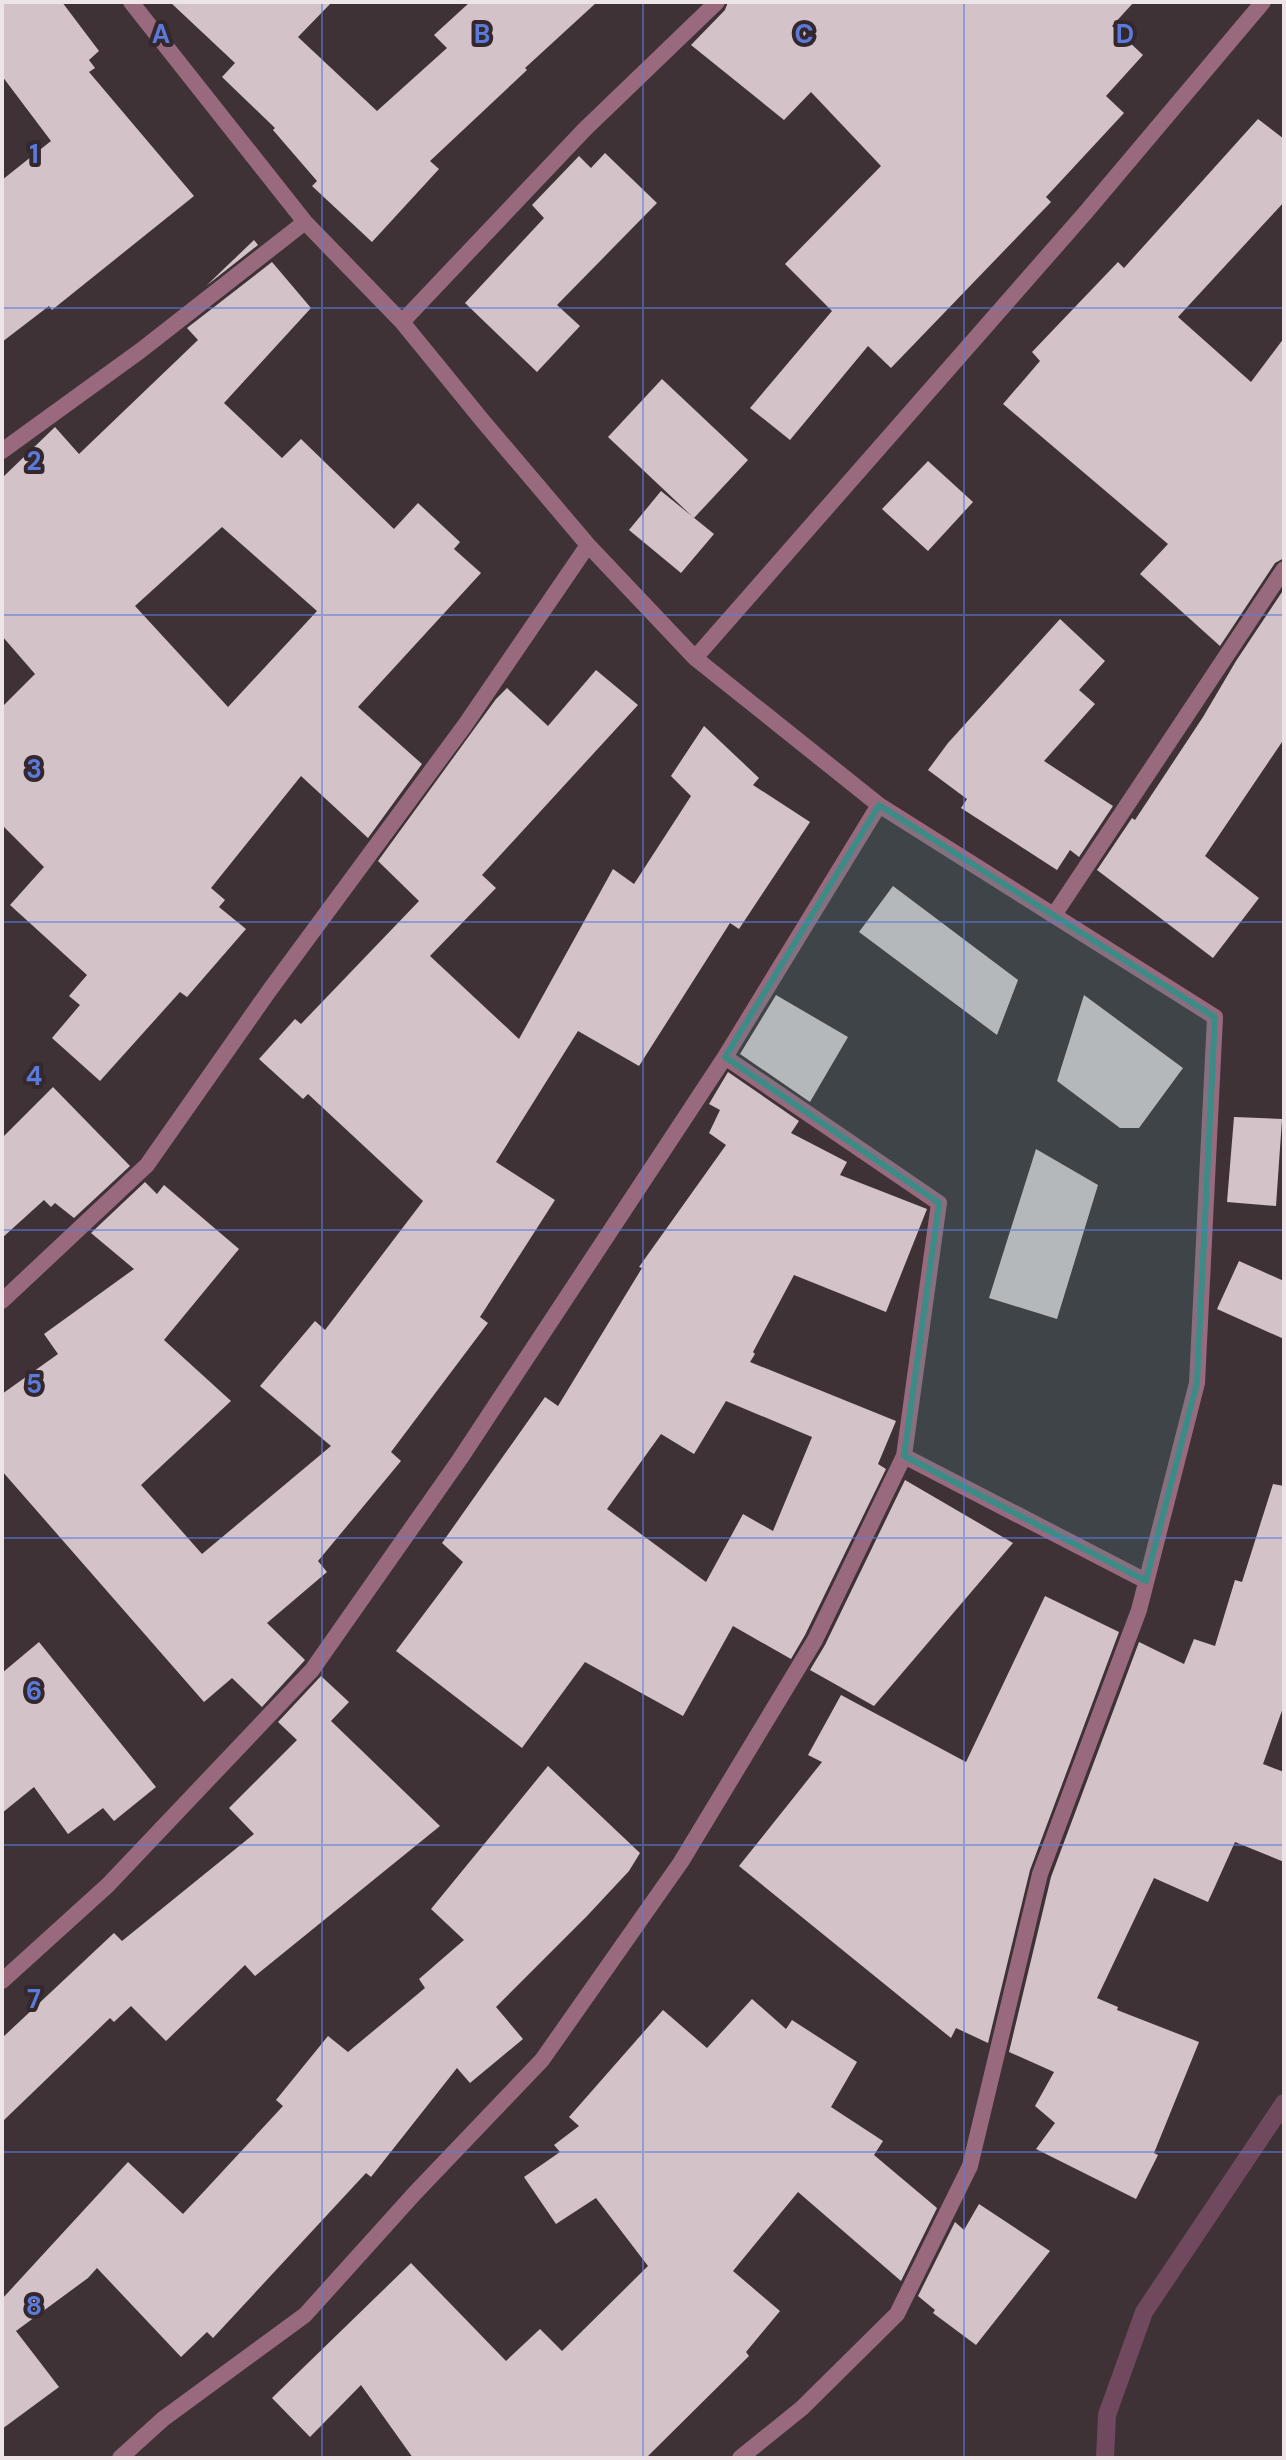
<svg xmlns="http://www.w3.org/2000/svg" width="1286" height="2460" font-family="'DM Sans',sans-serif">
<rect width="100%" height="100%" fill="#3f3237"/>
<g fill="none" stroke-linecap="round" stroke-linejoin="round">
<path stroke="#70495e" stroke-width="18" d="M 1105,2458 L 1107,2415 L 1144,2312 L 1284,2103"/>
</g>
<path fill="#d3c3c9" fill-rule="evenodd" d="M 2,2 L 62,2 L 99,51 L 89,60 L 95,68 L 89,72 L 194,196 L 52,310 L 49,306 L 2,342 L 2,180 L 51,141 L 2,76 Z
M 170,2 L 332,2 L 298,37 L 377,111 L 447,48 L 434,35 L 470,2 L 597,2 L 525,68 L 527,70 L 430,161 L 439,169 L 372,242 L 312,186 L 317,181 L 273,130 L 275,128 L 222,77 L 235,63 Z
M 728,2 L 1134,2 L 1112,26 L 1143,55 L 1106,96 L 1124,113 L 1046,197 L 1051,202 L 891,368 L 868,346 L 790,440 L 750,408 L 832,311 L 785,264 L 881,166 L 811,92 L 784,120 L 691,45 L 725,10 Z
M 1258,119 L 1284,139 L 1284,202 L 1178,317 L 1251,382 L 1284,338 L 1284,558 L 1275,563 L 1220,646 L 1140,574 L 1168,544 L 1003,404 L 1040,361 L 1032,352 L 1118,262 L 1124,268 Z
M 605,153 L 657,203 L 557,305 L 580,326 L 537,372 L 465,303 L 544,218 L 532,205 L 579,156 L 591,168 Z
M 254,240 L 258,245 L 206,286 Z
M 272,262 L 311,308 L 224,403 L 282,458 L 301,439 L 394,529 L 418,503 L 460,542 L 454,549 L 481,573 L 358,707 L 422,764 L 368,838 L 301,776 L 211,888 L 225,900 L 219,907 L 246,929 L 187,997 L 180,992 L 100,1081 L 52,1038 L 80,1005 L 69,996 L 87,975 L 10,905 L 44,867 L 2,825 L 2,707 L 35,674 L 2,636 L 2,478 L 55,427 L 79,454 L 198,340 L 187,328 ZM 222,527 L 317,611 L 228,707 L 135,606 Z
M 662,379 L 748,460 L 694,518 L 608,437 Z
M 928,461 L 973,502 L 928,551 L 882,509 Z
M 661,491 L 714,534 L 681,573 L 629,530 Z
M 1284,589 L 1284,739 L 1205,856 L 1259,898 L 1213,958 L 1097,870 L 1132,818 L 1135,820 L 1203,717 L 1236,661 Z
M 1060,619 L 1105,661 L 1079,690 L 1095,704 L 1044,761 L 1113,806 L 1079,857 L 1070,850 L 1057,870 L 961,808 L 967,799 L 928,770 L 948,743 Z
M 596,670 L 638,705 L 482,875 L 496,888 L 430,956 L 519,1039 L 613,869 L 634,884 L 691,796 L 671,776 L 704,726 L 759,778 L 753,785 L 810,822 L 739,929 L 730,923 L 639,1066 L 578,1031 L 496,1162 L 555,1200 L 480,1317 L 488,1323 L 391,1452 L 401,1461 L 318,1561 L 327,1572 L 267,1623 L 305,1660 L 262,1707 L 232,1678 L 204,1702 L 2,1471 L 2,1394 L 58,1354 L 44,1334 L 134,1269 L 91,1233 L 145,1182 L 157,1194 L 164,1185 L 239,1249 L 164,1340 L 231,1401 L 141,1485 L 202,1554 L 331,1446 L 260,1386 L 315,1321 L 325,1330 L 423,1201 L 308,1094 L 303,1099 L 259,1059 L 295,1019 L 301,1024 L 419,901 L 378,861 L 496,699 L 507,688 L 548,726 Z
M 893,886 L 1018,980 L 997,1035 L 859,932 Z
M 776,995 L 848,1037 L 810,1102 L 740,1054 Z
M 1084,995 L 1183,1068 L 1139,1128 L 1120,1128 L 1057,1081 Z
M 728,1072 L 799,1121 L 791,1133 L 847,1162 L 840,1175 L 927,1209 L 886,1312 L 794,1275 L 753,1352 L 755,1354 L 750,1362 L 896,1421 L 878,1464 L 886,1469 L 805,1635 L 791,1659 L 733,1626 L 683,1716 L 585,1662 L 522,1748 L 396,1651 L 463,1562 L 442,1543 L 545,1397 L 558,1406 L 642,1268 L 639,1267 L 726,1145 L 709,1133 L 720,1110 L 709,1104 ZM 726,1401 L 812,1437 L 773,1531 L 743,1514 L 706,1582 L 607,1509 L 661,1434 L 694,1454 Z
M 53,1087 L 130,1166 L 74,1218 L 55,1203 L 51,1207 L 44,1200 L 2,1238 L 2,1138 Z
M 1234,1117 L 1282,1119 L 1276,1206 L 1227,1202 Z
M 1036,1149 L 1098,1185 L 1057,1319 L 989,1298 Z
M 1239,1261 L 1284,1281 L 1284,1339 L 1217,1309 Z
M 905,1480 L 1013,1543 L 874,1706 L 810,1670 L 825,1645 Z
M 1273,1484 L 1284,1486 L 1284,1705 L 1263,1764 L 1284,1772 L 1284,1862 L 1235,1842 L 1208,1902 L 1154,1878 L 1097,1998 L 1118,2007 L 1117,2010 L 1199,2042 L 1154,2153 L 1158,2155 L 1136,2199 L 1036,2149 L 1055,2123 L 1035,2106 L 1054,2072 L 1009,2052 L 1051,1877 L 1139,1642 L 1184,1664 L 1194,1639 L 1215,1646 L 1235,1580 L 1242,1582 Z
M 1045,1596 L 1119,1632 L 1030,1870 L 988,2043 L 956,2028 L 951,2038 L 739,1866 L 822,1762 L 808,1755 L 841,1695 L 966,1762 Z
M 39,1642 L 156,1787 L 114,1821 L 103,1808 L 68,1834 L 34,1787 L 2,1813 L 2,1673 Z
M 321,1676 L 349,1702 L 331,1721 L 440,1826 L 255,1976 L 245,1965 L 166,2041 L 131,2006 L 114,2022 L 110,2018 L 2,2122 L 2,2038 L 114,1933 L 122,1941 L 254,1834 L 229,1808 L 297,1740 L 278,1722 Z
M 548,1766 L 640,1853 L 629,1871 L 587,1916 L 496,2007 L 523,2039 L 470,2083 L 457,2068 L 371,2177 L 366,2173 L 213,2338 L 207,2332 L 181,2357 L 97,2268 L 88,2278 L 16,2331 L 59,2387 L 2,2429 L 2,2299 L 128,2162 L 183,2214 L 283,2106 L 276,2100 L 328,2036 L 348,2052 L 425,1988 L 419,1979 L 464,1940 L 431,1909 Z
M 752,1999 L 786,2029 L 792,2020 L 857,2062 L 831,2107 L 883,2141 L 874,2155 L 937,2208 L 901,2281 L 798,2192 L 733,2271 L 780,2311 L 746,2352 L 749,2356 L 646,2458 L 413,2458 L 361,2385 L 310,2437 L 272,2398 L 411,2263 L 506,2361 L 540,2329 L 562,2351 L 648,2266 L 596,2198 L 556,2224 L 524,2177 L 560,2152 L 554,2145 L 579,2126 L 569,2117 L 663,2010 L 707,2048 Z
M 979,2204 L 1050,2251 L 976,2345 L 933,2313 L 935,2310 L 918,2296 L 955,2222 L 964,2230 Z"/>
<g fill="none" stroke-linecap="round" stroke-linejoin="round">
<path stroke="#996a7e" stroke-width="16" d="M 131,2 L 305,222 L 402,322 L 482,420 L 588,545 L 695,658 L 879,805 L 1215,1017 L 1197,1383 L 1139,1610 L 1040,1874 L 970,2166 L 897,2314 L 802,2408 L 740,2458
M 402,322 L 585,129 L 717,2
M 2,451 L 140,351 L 305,222
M 695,658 L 1086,212 L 1263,2
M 1054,915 L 1284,569
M 2,1301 L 147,1165 L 269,991 L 465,725 L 588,545
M 904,1456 L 1146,1581
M 2,1981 L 108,1885 L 312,1670 L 460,1459 L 725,1057 L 879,805
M 120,2458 L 163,2419 L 305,2315 L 415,2193 L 542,2060 L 681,1862 L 815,1640 L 904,1456 L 939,1203 L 725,1057"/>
</g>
<path fill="#3b8c86" fill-opacity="0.2" stroke="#3b8c86" stroke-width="6" stroke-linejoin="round" d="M 879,805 L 1215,1017 L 1197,1383 L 1146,1581 L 904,1456 L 939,1203 L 725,1057 Z"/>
<path fill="none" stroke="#5b7bdc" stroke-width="2" stroke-opacity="0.55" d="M 322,2 L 322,2458M 643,2 L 643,2458M 964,2 L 964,2458M 2,308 L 1284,308M 2,615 L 1284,615M 2,922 L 1284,922M 2,1230 L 1284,1230M 2,1538 L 1284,1538M 2,1845 L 1284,1845M 2,2152 L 1284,2152"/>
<g font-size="26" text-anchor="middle" font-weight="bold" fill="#5b7bdc" stroke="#34282d" stroke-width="8" stroke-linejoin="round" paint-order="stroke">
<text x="161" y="43">A</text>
<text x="482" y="43">B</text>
<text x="804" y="43">C</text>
<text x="1125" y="43">D</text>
<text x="34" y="163">1</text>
<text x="34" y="470">2</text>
<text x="34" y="778">3</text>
<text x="34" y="1085">4</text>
<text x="34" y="1393">5</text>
<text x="34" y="1700">6</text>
<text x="34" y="2008">7</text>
<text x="34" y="2315">8</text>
</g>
<rect width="1286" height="2460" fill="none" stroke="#ede4e7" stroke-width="8"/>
</svg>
